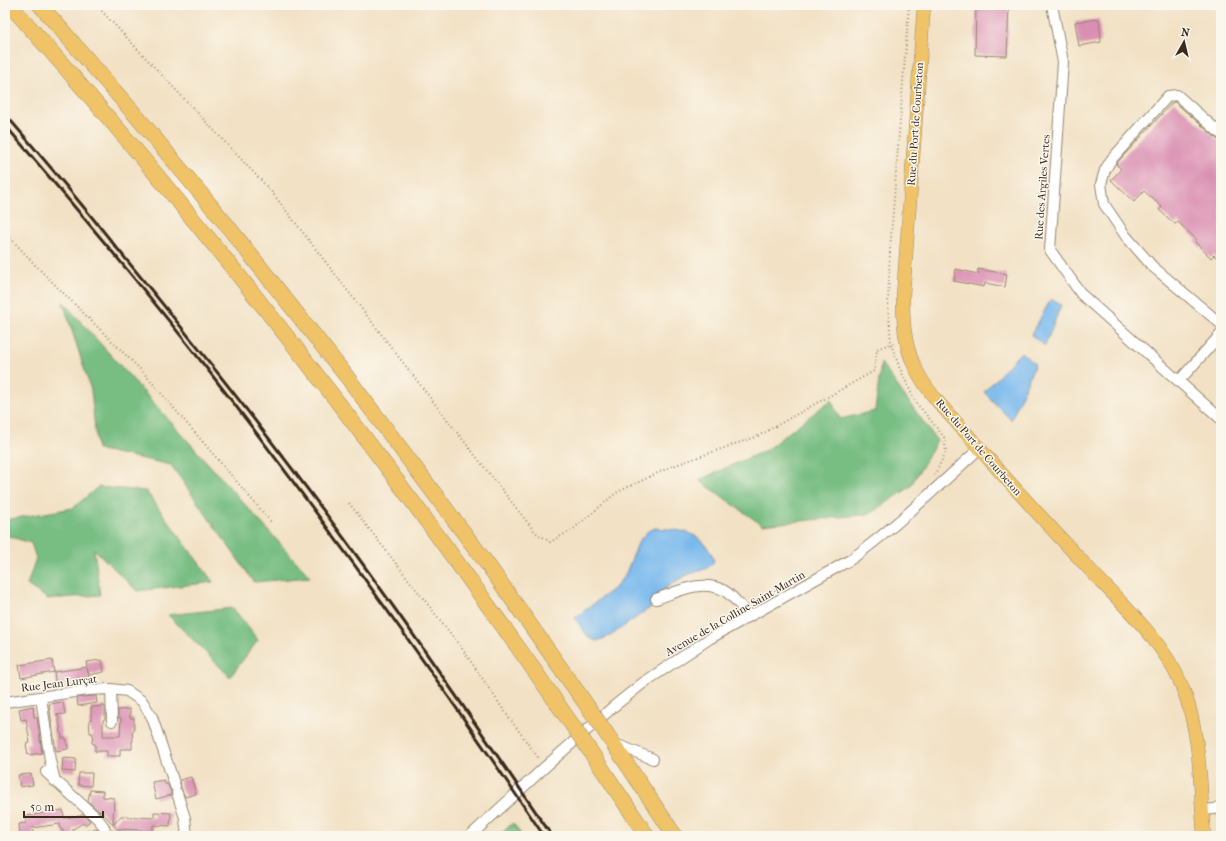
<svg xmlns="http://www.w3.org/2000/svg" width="1226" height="841" font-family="'IM FELL French Canon',serif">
<rect width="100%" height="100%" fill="#fbf7ec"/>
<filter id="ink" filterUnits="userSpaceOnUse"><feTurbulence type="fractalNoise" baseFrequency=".025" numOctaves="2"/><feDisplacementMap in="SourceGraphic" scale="8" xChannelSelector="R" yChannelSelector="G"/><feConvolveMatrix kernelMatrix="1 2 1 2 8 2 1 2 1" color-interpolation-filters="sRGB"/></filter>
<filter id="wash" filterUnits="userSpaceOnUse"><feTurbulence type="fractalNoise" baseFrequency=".012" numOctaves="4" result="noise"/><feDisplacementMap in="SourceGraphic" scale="16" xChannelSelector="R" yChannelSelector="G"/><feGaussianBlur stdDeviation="0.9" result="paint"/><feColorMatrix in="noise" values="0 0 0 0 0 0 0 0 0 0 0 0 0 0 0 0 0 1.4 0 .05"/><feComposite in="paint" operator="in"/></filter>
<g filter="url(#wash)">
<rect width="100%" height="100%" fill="#f2e1c4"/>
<path fill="#78be83" stroke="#5a7450" d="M 63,302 L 310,577 L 254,582 L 171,465 L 97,449 L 91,390 Z
M 881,363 L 937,441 L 910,487 L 870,514 L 762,525 L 699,480 L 766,450 L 831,400 L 840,419 L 875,411 Z
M 98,487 L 146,491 L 213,582 L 137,591 L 94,549 L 100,595 L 48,599 L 27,585 L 36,558 L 31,543 L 5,535 L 5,520 L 73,508 Z
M 233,608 L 258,640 L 230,677 L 168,615 Z
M 513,823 L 522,836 L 498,836 Z"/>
<path fill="#79b9ed" stroke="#5a7286" d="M 1051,299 L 1061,305 L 1045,346 L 1031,335 Z
M 1021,352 L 1035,364 L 1011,420 L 984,392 Z
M 655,528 C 668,529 686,530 697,537 C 703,540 707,547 711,553 C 713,556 715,561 712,564 C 709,569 695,572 690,574 C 677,579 667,588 656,595 L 657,603 L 610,636 L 597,641 L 589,638 L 575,618 L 617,586 L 626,573 L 639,541 L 648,531 Z"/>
<g id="blocks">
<path fill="#da8fb2" d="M 976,5 L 1009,5 L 1007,56 L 975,55 Z
M 1099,19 L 1101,42 L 1079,46 L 1075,22 Z
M 1173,102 L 1175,102 L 1217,139 L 1221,141 L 1221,262 L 1214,255 L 1211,258 L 1195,242 L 1197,240 L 1178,222 L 1175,224 L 1159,210 L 1162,207 L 1144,191 L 1134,202 L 1111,180 L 1121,169 L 1116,164 Z
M 956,269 L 978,274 L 978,269 L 1007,274 L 1005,287 L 985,283 L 984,287 L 954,281 Z
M 52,660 L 54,672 L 21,678 L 19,665 Z
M 102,660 L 104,672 L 89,675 L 87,668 L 90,683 L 75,685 L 74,683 L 56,686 L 54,672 L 87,667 L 86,662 Z
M 89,696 L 96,696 L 97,703 L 78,706 L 77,698 Z
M 63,702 L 65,714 L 56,715 L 58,715 L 62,738 L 66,738 L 68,749 L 56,751 L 49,704 Z
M 33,706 L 34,717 L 37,717 L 42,753 L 28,755 L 26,744 L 30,743 L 26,719 L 21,720 L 19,709 Z
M 105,706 L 105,719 L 103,720 L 103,736 L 120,736 L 121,718 L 118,718 L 118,710 L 130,709 L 130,718 L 134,718 L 134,731 L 132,731 L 133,741 L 132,741 L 132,749 L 120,749 L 120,756 L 107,756 L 107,751 L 95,751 L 95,744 L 92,743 L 93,733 L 90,733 L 89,720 L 91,720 L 91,707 Z
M 63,758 L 76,759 L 75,772 L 62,771 Z
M 79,773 L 92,773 L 91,786 L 78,785 Z
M 31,774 L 33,785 L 20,787 L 18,775 Z
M 191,777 L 196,794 L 185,797 L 181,788 L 180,780 Z
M 164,780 L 165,784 L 167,784 L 171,791 L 171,795 L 156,799 L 152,782 Z
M 90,790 L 103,791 L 103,797 L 114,798 L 113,825 L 121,816 L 154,818 L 154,812 L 171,813 L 170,826 L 153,825 L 153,831 L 151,831 L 151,836 L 142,836 L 142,830 L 117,829 L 101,811 L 100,812 L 88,801 Z
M 63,810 L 64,818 L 80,816 L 83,814 L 90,821 L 85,825 L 83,823 L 73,829 L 73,836 L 64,836 L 63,830 L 61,830 L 60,824 L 32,828 L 34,836 L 20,836 L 19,824 L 26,823 L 26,816 Z"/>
</g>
</g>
<g filter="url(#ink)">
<use href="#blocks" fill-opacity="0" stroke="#968671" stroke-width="1"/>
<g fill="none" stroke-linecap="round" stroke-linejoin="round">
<defs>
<path id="minor" d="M 1052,5 L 1063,62 L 1050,250 L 1082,295 L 1221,419
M 1221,134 L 1177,95 L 1168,96 L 1111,160 L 1105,170 L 1101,184 L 1104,204 L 1125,235 L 1152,266 L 1221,324
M 1179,381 L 1221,334
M 656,599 C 677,592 701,579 723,590 C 732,594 742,608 749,616
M 111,689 L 112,721
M 41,697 L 50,761 L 55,781
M 5,702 L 88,690 L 111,689 L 127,691 L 142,701 L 152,717 L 175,786
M 613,743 L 653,759
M 46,772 L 98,819 L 104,827 L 106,836
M 177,793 L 185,818 L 187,836
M 1202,810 L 1215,809 L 1221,806
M 89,836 L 96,835 L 114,836
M 470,836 L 545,767 L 613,707 L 643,683 L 709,639 L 850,560 C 897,526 937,487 979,449"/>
<path id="major" d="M 924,5 L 903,296 C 903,319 904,344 914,365 C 926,392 948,413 967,434 C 1008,482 1050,527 1093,573 C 1125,607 1162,640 1181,684 C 1201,730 1200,786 1204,836"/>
<path id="highway" d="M 10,5 C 214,233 401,477 575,729
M 40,5 L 138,118 L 226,224 L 347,377 L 488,565 L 593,714
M 602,727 L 675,836
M 584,742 L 647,836"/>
</defs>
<use href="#minor" stroke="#968671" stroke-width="12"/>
<use href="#major" stroke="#968671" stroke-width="14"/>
<use href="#highway" stroke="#968671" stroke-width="16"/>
<path stroke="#968671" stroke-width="2" stroke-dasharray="1 3" stroke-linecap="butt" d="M 96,5 L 271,191 L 438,408 L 535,532 L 550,542 L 572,530 L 616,493 L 670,467 L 758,436 L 874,371 L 877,349 L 887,345 L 895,343
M 909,5 L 890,250 L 888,303 L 891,344 L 900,369 L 915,401 L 944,437 L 946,452 L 934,476
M 5,232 L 37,267 L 143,372 L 272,523
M 349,503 L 461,647 L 505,712 L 539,759"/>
<use href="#minor" stroke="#fff" stroke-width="10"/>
<use href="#major" stroke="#f0c369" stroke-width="13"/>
<use href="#highway" stroke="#f0c369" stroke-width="15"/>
<path stroke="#3b2a1e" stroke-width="3" d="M 5,114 C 43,158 80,202 116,247 C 195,343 273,441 346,541 C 417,638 485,737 552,836
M 5,125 C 74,206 143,287 208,370 C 326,522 437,677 544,836"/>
<defs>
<path id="highway-bridge" d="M 593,714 L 602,727
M 575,729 L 584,742"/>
</defs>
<use href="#highway-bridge" stroke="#968671" stroke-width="16" stroke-linecap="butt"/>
<use href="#highway-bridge" stroke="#f0c369" stroke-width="15"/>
</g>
</g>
<g text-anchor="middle" stroke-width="3" stroke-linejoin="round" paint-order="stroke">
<g font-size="11" fill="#3b2a1e" stroke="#fbf7ec">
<text transform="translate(915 124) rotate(-86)" y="4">Rue du Port de Courbeton</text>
<text transform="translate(1042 187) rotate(-86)" y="4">Rue des Argiles Vertes</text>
<text transform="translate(979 447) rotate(49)" y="4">Rue du Port de Courbeton</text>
<text transform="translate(735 613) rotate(-30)" y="4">Avenue de la Colline Saint-Martin</text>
<text transform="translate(59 683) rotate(-7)" y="4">Rue Jean Lurçat</text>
</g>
</g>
<rect width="1226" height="841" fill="none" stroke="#fbf7ec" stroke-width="20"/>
<g transform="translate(1184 42) rotate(8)" stroke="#fbf7ec" stroke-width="3" paint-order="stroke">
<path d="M0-3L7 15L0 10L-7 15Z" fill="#3b2a1e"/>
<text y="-6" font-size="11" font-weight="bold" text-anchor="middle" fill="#3b2a1e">N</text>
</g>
<path d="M24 811v6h79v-6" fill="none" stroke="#3b2a1e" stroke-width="2"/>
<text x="30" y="811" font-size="12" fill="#3b2a1e" stroke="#fbf7ec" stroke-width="3" paint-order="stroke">50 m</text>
</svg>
